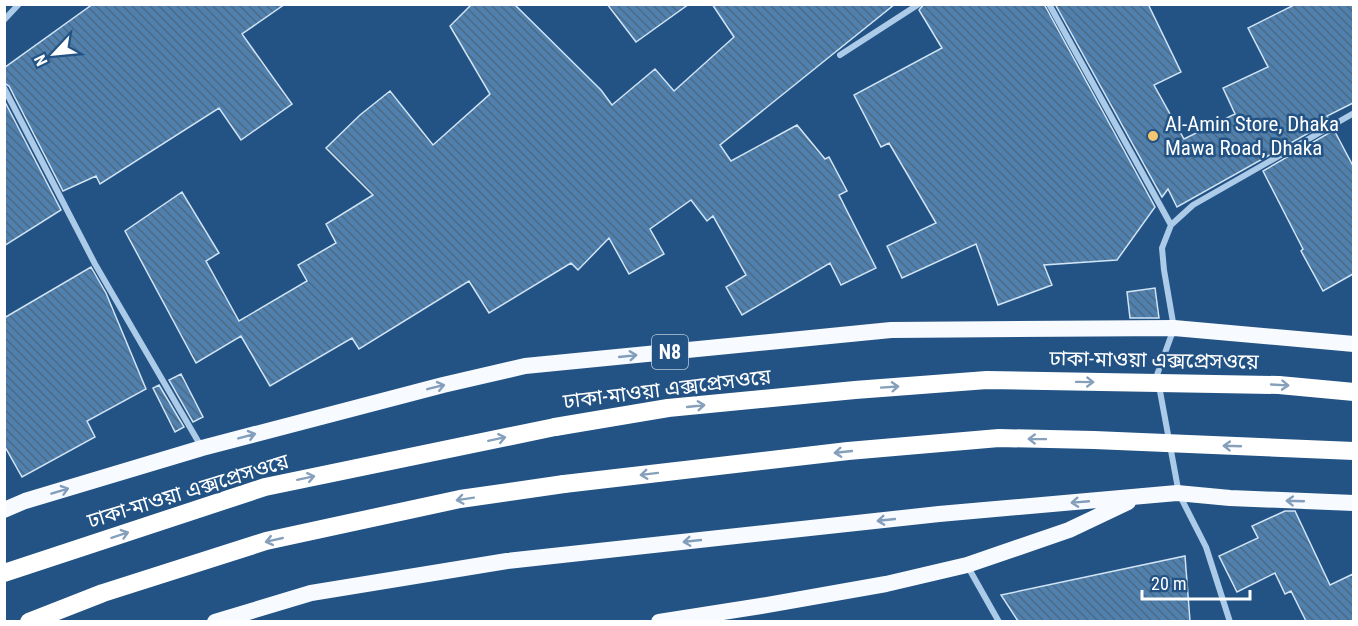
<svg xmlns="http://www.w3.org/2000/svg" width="1358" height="626" font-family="'Roboto Condensed','Noto Sans Bengali',sans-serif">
<defs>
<pattern id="building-back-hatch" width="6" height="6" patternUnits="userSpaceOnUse" patternTransform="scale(1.5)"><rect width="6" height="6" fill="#5080ae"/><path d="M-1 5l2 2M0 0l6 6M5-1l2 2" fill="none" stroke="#4e6982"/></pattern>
</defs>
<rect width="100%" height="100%" fill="#235384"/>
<path fill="url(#building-back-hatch)" stroke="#d0e4f6" stroke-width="1.5" d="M 93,4 L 285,4 L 242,34 L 292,104 L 241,140 L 219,108 L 100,184 L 96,176 L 63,191 L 9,86 L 4,83 L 4,68 Z
M 472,4 L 514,4 L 601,90 L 612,105 L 655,69 L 674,91 L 734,37 L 712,4 L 895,4 L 720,145 L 731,161 L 797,125 L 825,159 L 829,157 L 847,191 L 839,195 L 876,268 L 841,285 L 830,263 L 742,315 L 726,287 L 746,275 L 713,216 L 707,221 L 691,200 L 650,229 L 664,254 L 629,274 L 609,238 L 578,270 L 571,263 L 489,313 L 469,281 L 359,349 L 352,338 L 270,386 L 241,336 L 196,363 L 125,231 L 182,192 L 219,253 L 206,261 L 239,321 L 307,281 L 298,265 L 336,243 L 326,224 L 373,195 L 326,148 L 360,115 L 390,91 L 433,145 L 490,94 L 450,26 Z
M 607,4 L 689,4 L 636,42 Z
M 924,4 L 1044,4 L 1155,207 L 1117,260 L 1044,265 L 1052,285 L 998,305 L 976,244 L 902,278 L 887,246 L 936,223 L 889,143 L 881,147 L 854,95 L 942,48 L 919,10 Z
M 1055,4 L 1148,4 L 1181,72 L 1154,85 L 1184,139 L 1235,114 L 1223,88 L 1268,67 L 1248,28 L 1296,4 L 1353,4 L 1353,103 L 1327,116 L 1330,121 L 1177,207 L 1168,189 L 1162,197 Z
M 4,100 L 61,210 L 4,246 Z
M 1334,130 L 1353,166 L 1353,274 L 1323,291 L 1301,251 L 1303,249 L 1263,171 Z
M 91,267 L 106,293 L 146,389 L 87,421 L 95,437 L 22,477 L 4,445 L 4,318 Z
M 1155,288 L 1159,318 L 1130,318 L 1127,292 Z
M 181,374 L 203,417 L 193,422 L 169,380 Z
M 159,385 L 184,427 L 175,432 L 153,388 Z
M 1285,511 L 1295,511 L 1330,585 L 1353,574 L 1353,621 L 1306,621 L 1291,591 L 1285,594 L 1275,573 L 1237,592 L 1219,556 L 1258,538 L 1252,526 Z
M 1185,556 L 1190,621 L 1018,621 L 1001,595 Z"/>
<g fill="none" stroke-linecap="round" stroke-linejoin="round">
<path stroke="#accbe8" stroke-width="6" d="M 1049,4 L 1171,225
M 4,20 L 19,4
M 840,55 L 919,4
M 4,88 L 95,264 L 202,448
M 968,567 L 999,622
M 1230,622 L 1206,547 L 1179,494 L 1157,375 L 1174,328 L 1164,270 L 1162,248 L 1171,225 L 1193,205 L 1354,113"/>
<path stroke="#f7fafe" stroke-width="16" d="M 4,510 L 25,501 L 202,448 L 443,385 L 525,366 L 891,330 L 1174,328 L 1354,344
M 215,622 L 311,593 L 507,561 L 939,514 L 1177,493 L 1230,498 L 1354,503
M 659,622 L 761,606 L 886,584 L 967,565 L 1069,530 L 1128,502"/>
<path stroke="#fff" stroke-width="18" d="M 4,573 L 265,487 L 555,427
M 29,622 L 103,593 L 266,541 L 460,499 L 564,484"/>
<path stroke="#fff" stroke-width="18" d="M 555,427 L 668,408 L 855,390 L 987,380 L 1279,385 L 1354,392
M 564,484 L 848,451 L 999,438 L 1094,440 L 1354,451"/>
</g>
<defs><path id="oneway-shaft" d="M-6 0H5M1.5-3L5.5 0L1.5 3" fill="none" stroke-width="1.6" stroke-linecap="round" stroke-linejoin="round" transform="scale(1.5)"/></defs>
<g stroke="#829ebb">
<use href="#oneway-shaft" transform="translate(628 356) rotate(-6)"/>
<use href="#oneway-shaft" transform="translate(436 387) rotate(-14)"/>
<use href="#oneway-shaft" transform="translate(247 436) rotate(-15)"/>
<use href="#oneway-shaft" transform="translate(60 491) rotate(-17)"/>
<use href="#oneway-shaft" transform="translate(1295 501) rotate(-178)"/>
<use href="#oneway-shaft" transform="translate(1080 502) rotate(175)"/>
<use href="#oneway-shaft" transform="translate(886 520) rotate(174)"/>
<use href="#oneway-shaft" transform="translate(692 541) rotate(174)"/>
</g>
<g stroke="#86a0bb">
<use href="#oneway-shaft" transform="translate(1085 382) rotate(1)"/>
<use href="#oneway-shaft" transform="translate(1280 385) rotate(3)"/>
<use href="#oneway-shaft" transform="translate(890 387) rotate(-4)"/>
<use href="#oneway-shaft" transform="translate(696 406) rotate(-6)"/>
<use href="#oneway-shaft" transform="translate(497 439) rotate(-12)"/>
<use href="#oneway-shaft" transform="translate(1037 439) rotate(-179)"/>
<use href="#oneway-shaft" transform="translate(1232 446) rotate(-178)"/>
<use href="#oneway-shaft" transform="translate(843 452) rotate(174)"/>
<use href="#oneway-shaft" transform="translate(649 474) rotate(173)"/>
<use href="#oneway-shaft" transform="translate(306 478) rotate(-12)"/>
<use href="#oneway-shaft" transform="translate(465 499) rotate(171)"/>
<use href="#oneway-shaft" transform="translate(120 535) rotate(-18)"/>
<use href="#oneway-shaft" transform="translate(274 540) rotate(167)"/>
</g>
<circle fill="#f4c66f" stroke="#235384" stroke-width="2" cx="1153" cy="136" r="6"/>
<g text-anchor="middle" stroke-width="5" stroke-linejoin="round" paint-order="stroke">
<rect fill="#235384" stroke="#bdcbda" stroke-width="1.5" x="652" y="335" width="36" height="34" rx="4.5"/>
<g font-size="20" font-weight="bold" fill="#fff">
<text x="670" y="359">N8</text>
</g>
<g font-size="21" fill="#fff" stroke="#235384" text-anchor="start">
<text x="1165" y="131">Al-Amin Store, Dhaka<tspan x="1165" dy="24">Mawa Road, Dhaka</tspan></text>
</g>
<g font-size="21" fill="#fff" stroke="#235384">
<text transform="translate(1154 360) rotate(1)" y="7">ঢাকা-মাওয়া এক্সপ্রেসওয়ে</text>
<text transform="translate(667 389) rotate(-7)" y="7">ঢাকা-মাওয়া এক্সপ্রেসওয়ে</text>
<text transform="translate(188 491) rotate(-17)" y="7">ঢাকা-মাওয়া এক্সপ্রেসওয়ে</text>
</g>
</g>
<rect width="1358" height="626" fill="none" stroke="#ffffff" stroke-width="12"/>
<g transform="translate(54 54) rotate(244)" stroke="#235384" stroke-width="4.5" paint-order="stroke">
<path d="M0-4.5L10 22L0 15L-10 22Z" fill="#ffffff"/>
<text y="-9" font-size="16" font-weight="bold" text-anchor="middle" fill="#ffffff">N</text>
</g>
<path d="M1142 590v9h108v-9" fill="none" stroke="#ffffff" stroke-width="3"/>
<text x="1151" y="590" font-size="18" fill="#ffffff" stroke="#235384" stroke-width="4.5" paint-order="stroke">20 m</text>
</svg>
